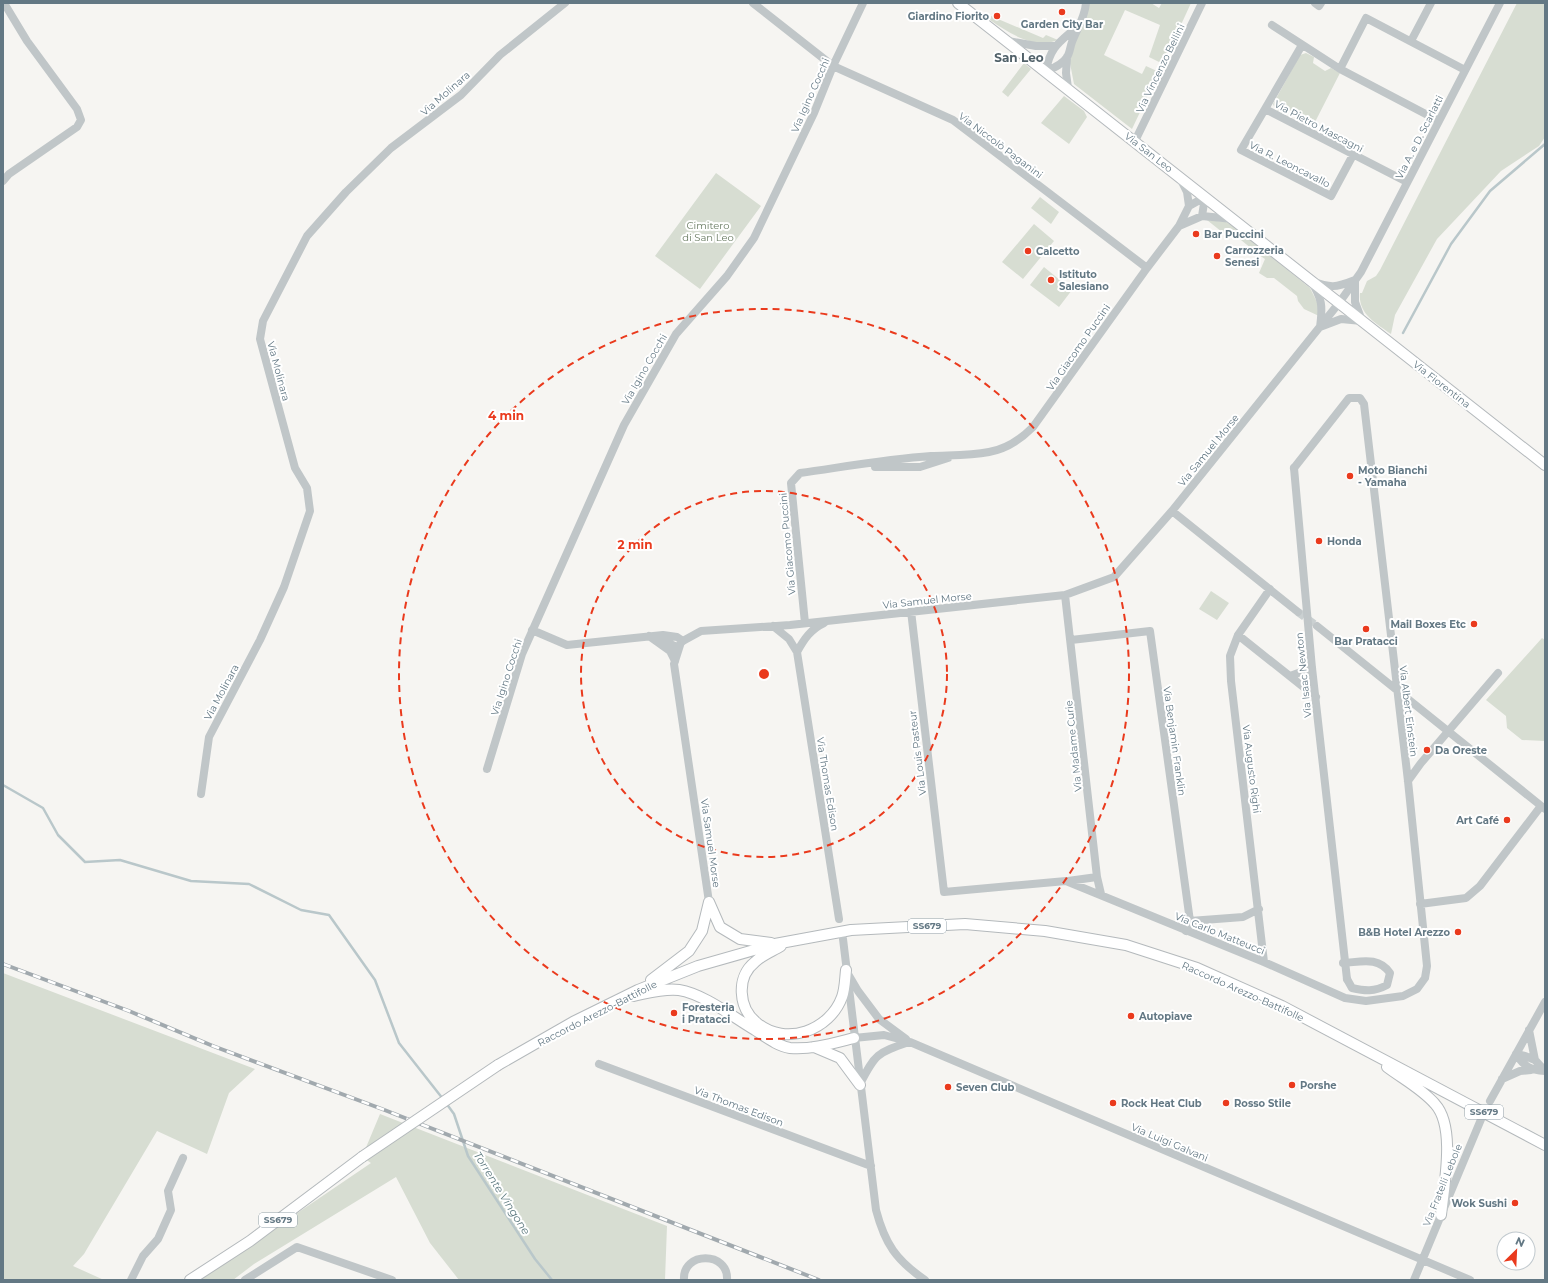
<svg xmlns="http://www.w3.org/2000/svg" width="1548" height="1283" font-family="Montserrat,sans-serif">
<rect width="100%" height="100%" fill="#f6f5f2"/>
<path fill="#d7ddd2" d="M 1089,3 L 1151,3 L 1159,8 L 1162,3 L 1191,3 L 1163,64 L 1149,57 L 1160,25 L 1125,10 L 1104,55 L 1142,74 L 1146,66 L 1159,72 L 1132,129 L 1074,84 L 1069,58 Z
M 1517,3 L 1545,3 L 1545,137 L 1539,146 L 1501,171 L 1437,239 L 1395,315 L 1391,334 C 1376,323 1358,314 1360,293 L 1362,293 L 1367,281 L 1376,276 L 1380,270 Z
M 991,16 L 1043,38 L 1046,35 L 1058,40 C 1034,50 1009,33 990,20 Z
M 1306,53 L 1314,57 L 1313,63 L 1325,71 L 1331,68 L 1340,73 L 1313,126 L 1298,120 L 1300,116 L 1285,108 L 1282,113 L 1275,109 L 1273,104 L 1300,55 Z
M 1024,63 L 1031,69 L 1008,97 L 1002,92 Z
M 1064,96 L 1084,111 L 1087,117 L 1069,144 L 1041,123 Z
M 716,173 L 761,206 L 700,289 L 655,256 Z
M 1040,197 L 1059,212 L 1051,224 L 1031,208 Z
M 1207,220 L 1226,222 L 1233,226 L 1310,288 L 1318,304 L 1319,316 L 1304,309 L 1298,301 L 1297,296 L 1274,278 L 1267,278 L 1259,273 L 1265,259 L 1262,257 L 1231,232 L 1227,236 Z
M 1034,224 L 1054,241 L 1023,279 L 1002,262 Z
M 1044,267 L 1072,290 L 1059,307 L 1030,285 Z
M 1211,591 L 1229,603 L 1217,620 L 1199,609 Z
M 1542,638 L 1545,640 L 1545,741 L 1522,740 L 1507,728 L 1506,716 L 1486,700 Z
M 3,973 L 255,1069 L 229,1093 L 207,1154 L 157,1131 L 84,1254 L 73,1266 L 104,1280 L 3,1280 Z
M 380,1114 L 667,1226 L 665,1280 L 459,1280 L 430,1243 L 396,1177 L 254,1264 L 233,1280 L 199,1280 L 371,1163 L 362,1157 Z"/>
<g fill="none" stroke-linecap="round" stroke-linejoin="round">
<path stroke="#b9c7ca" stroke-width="2.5" d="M 1403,333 L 1451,244 L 1490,191 L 1545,144
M 3,785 L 43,808 L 58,835 L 85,862 L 120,860 L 191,881 L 249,884 L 301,910 L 329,915 L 375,980 L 399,1043 L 443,1099
M 446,1103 L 454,1114 L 468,1156 L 535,1259 L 552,1280"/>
<path stroke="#cad0d1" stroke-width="8" stroke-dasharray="8 4" stroke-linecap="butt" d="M 1298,612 L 1317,626"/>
<defs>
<path id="major" d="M 958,3 L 1545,465
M 709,902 L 720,927 L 740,939 L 771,943
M 781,946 C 773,951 762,955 755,962 C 736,977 738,1008 757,1023 C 786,1047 830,1030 842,997 C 845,989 845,979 846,970
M 651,980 L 689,951 L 702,931 L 709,902
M 633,996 C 648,993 664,988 679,990 C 704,994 733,1017 755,1030 C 766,1037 777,1046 790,1048 C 811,1050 834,1043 854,1038
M 814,1047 L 840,1058 L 860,1085
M 498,1065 L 573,1022 L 638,990 L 698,966 L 775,944 L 851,930 L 965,924 L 1045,931 L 1126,945 L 1197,968 L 1282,1006 L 1545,1145
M 1387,1067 C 1403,1079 1422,1089 1435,1104 C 1456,1127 1444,1185 1441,1215
M 190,1280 L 250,1241 L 362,1157"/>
</defs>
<use href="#major" stroke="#b4b9bc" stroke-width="12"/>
<path stroke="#c0c6c8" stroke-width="8" d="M 753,3 L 833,66 L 953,120 L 1147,268
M 1315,3 L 1319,6 L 1321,3
M 1080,24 C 1062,41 1050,45 1046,71 C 1053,68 1062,65 1067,57 C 1070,53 1070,47 1072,42 C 1077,29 1085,17 1086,3
M 1272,25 L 1340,69 L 1439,121
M 1008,41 L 1036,46 L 1055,46
M 1411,41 L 1431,3
M 1302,45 L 1265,109 L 1407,182
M 1067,57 L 1066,73 L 1068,88
M 1340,69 L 1366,18 L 1465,70
M 1265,109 L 1241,150 L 1331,196 L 1353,155
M 1135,141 L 1202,3
M 1180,178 L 1187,192 L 1189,206
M 3,181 L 9,174 L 77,127 L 81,120 L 77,109 L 27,41 L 4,3
M 1202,216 L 1233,219
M 1355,280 L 1355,302 L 1362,321 L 1341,319 L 1320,327 C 1323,305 1322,299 1311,281 C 1331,288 1335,288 1355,280 Z
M 875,467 L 920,467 L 948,458
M 1172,511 L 1298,612
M 1065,595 L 1097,877 L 1101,894
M 911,611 L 944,892 L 1066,881 L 1264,962 L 1345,998 L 1366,1001 L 1403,996 L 1417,989 L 1425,978 L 1427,966 L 1408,781 L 1364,404 L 1360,398 L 1349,398 L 1294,468
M 805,623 L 791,483 L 800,473 C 843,467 887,459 931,456 C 950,455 969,456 989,452 C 1006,449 1021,439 1033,427 L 1147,268 L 1179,226 L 1202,216 L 1205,197 L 1189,206 L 1179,226
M 773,626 L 789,639 L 797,652 L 839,919
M 1317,626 L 1545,809
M 532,630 L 567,645 L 663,635 L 677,637 L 683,641
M 1238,635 L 1316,697
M 649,636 L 670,651 L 675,661
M 659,639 L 679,648
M 1071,640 L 1150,631 L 1190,921 L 1186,931
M 797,652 C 804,639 811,629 824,623
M 1290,676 L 1312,668
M 487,769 L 522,654 L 624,425 L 676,334 L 727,276 L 754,238 L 814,113 L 833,66 L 863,3
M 1408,781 L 1421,763 L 1498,673
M 201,794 L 209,737 L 260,640 L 284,587 L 310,511 L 307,488 L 295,468 L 260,339 L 263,321 L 307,236 L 346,192 L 391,148 L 461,95 L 500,55 L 565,3
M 1068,881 L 1097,877
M 709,902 L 674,664 L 681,642 L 701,631 L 790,625 L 1065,595 L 1114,577 L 1172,511 L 1339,303 L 1361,272 L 1500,3
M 1420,904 L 1466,898 L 1480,886 L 1541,806
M 1190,921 L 1243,917 L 1259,909
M 843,939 L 876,1210 C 885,1244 896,1260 925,1280
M 1264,962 L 1231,681 L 1230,656 L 1238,635 L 1270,589
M 1343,963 C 1361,962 1378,956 1390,973 L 1387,985 C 1374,992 1365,991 1352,988 L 1347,979
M 848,974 L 858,991 L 879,1019 L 906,1039
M 1529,1030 L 1535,1060 L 1545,1071
M 854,1038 L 884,1035 L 910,1042 L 1470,1280
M 1516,1054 C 1524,1067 1531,1070 1545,1071
M 1516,1054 L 1525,1056 L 1535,1060
M 599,1064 L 871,1166
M 1502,1079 L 1520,1071 L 1531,1070
M 860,1084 C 875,1054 877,1053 909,1042
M 1490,1101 L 1545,1002
M 131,1280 L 143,1256 L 158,1239 L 171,1210 L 168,1191 L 183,1158
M 245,1280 L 297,1247 L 392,1280
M 684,1280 C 682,1251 729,1251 727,1280
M 1414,1280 L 1482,1117"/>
<use href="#major" stroke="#fff" stroke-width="10"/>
<defs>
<path id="rail" d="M 3,964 L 129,1011 L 213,1046 L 382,1109 L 819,1280"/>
</defs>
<use href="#rail" stroke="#a1a9ae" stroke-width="4"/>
<use href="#rail" stroke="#fff" stroke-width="2.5" stroke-dasharray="8" stroke-linecap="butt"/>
<defs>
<path id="major-bridge" d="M 362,1157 L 498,1065"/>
</defs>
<use href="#major-bridge" stroke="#b4b9bc" stroke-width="12" stroke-linecap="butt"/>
<path stroke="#c0c6c8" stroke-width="8" d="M 1294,468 L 1312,668 L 1347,979"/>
<use href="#major-bridge" stroke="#fff" stroke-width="10"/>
</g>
<g fill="none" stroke="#ea3a1d" stroke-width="2" stroke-dasharray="7 5">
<circle cx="764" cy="674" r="183"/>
<circle cx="764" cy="674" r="365"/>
</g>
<g fill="#ea3a1d" stroke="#fff" stroke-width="1.5">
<circle cx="1062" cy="12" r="4"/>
<circle cx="997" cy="16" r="4"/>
<circle cx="1196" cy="234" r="4"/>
<circle cx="1028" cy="251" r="4"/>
<circle cx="1217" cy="256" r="4"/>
<circle cx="1051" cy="280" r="4"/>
<circle cx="1350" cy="476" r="4"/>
<circle cx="1319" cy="541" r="4"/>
<circle cx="1474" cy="624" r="4"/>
<circle cx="1366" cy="629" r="4"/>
<circle cx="1427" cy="750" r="4"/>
<circle cx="1507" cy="820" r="4"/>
<circle cx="1458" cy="932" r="4"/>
<circle cx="674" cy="1013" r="4"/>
<circle cx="1131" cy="1016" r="4"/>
<circle cx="1292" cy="1085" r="4"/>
<circle cx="948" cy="1087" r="4"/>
<circle cx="1113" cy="1103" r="4"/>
<circle cx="1226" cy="1103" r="4"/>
<circle cx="1515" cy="1203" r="4"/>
</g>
<g text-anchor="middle" stroke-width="4" stroke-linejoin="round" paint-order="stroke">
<g fill="#fff" stroke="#92a0a9" stroke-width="1">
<rect x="908" y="919" width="38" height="14" rx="3"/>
<rect x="1465" y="1105" width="38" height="14" rx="3"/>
<rect x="259" y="1213" width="38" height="14" rx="3"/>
</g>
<g font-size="9" font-weight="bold" fill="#637884">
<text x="927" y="929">SS679</text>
<text x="1484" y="1115">SS679</text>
<text x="278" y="1223">SS679</text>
</g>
<g font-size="10" font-weight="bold" fill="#637884" stroke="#fff" text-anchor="start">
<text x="989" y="20" text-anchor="end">Giardino Fiorito</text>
<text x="1062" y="28" text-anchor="middle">Garden City Bar</text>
<text x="1204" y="238">Bar Puccini</text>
<text x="1225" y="254">Carrozzeria<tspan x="1225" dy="12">Senesi</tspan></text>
<text x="1036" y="255">Calcetto</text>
<text x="1059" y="278">Istituto<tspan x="1059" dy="12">Salesiano</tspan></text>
<text x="1358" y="474">Moto Bianchi<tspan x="1358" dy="12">- Yamaha</tspan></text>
<text x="1327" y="545">Honda</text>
<text x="1466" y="628" text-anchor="end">Mail Boxes Etc</text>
<text x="1366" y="645" text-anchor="middle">Bar Pratacci</text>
<text x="1435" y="754">Da Oreste</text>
<text x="1499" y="824" text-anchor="end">Art Café</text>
<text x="1450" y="936" text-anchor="end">B&amp;B Hotel Arezzo</text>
<text x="682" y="1011">Foresteria<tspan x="682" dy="12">i Pratacci</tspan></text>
<text x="1139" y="1020">Autopiave</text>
<text x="1300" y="1089">Porshe</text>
<text x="956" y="1091">Seven Club</text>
<text x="1121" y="1107">Rock Heat Club</text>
<text x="1234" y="1107">Rosso Stile</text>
<text x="1507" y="1207" text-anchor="end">Wok Sushi</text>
</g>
<g font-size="10" fill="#637884" stroke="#fff">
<text transform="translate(1160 68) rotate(-64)" y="4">Via Vincenzo Bellini</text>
<text transform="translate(445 93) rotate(-41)" y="4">Via Molinara</text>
<text transform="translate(810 95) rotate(-66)" y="4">Via Igino Cocchi</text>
<text transform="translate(1319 126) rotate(28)" y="4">Via Pietro Mascagni</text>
<text transform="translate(1419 137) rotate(-63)" y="4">Via A. e D. Scarlatti</text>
<text transform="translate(1001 145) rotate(37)" y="4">Via Niccolò Paganini</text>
<text transform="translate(1149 152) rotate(38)" y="4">Via San Leo</text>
<text transform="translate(1290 164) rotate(27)" y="4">Via R. Leoncavallo</text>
<text transform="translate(1078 347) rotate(-55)" y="4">Via Giacomo Puccini</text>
<text transform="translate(644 369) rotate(-60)" y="4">Via Igino Cocchi</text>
<text transform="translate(279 371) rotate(75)" y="4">Via Molinara</text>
<text transform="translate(1442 384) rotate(38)" y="4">Via Fiorentina</text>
<text transform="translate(1208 450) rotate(-51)" y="4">Via Samuel Morse</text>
<text transform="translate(787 544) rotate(-95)" y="4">Via Giacomo Puccini</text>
<text transform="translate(927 600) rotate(-6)" y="4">Via Samuel Morse</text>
<text transform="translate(1303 675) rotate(-96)" y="4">Via Isaac Newton</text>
<text transform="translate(506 677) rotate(-72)" y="4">Via Igino Cocchi</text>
<text transform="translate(221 692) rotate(-62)" y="4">Via Molinara</text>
<text transform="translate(1409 711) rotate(83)" y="4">Via Albert Einstein</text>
<text transform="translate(1175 741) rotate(82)" y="4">Via Benjamin Franklin</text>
<text transform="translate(1073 746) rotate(-96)" y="4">Via Madame Curie</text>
<text transform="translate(917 753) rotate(-97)" y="4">Via Louis Pasteur</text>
<text transform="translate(1252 769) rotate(83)" y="4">Via Augusto Righi</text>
<text transform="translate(828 784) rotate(81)" y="4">Via Thomas Edison</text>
<text transform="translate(711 843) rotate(82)" y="4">Via Samuel Morse</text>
<text transform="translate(1220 933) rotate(22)" y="4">Via Carlo Matteucci</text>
<text transform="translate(1243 991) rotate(24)" y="4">Raccordo Arezzo-Battifolle</text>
<text transform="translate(597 1013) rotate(-27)" y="4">Raccordo Arezzo-Battifolle</text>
<text transform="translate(739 1106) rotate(21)" y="4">Via Thomas Edison</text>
<text transform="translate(1170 1142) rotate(23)" y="4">Via Luigi Galvani</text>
<text transform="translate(1442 1185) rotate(-68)" y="4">Via Fratelli Lebole</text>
</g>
<g font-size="10" fill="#697b62" stroke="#fff">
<text x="708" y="229">Cimitero<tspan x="708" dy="12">di San Leo</tspan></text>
</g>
<g font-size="11" font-style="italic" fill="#5f7b81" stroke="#fff">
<text transform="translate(502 1193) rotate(58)" y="4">Torrente Vingone</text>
</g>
<g font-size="12" font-weight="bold" fill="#516169" stroke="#fff">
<text x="1019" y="62">San Leo</text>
</g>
</g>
<circle cx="764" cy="674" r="6" fill="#ea3a1d" stroke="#fff" stroke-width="2"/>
<g font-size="12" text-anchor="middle" font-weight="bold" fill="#ea3a1d" stroke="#fff" stroke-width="4" stroke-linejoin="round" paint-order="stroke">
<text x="506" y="420">4 min</text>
<text x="635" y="549">2 min</text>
</g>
<rect width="1548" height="1283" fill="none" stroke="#637884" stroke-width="8"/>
<g transform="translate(1516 1251) rotate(24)"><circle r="19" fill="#ffffff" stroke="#c1c9ce"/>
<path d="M0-3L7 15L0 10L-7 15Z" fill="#ea3a1d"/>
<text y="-6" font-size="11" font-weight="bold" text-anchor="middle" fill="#637884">N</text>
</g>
</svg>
